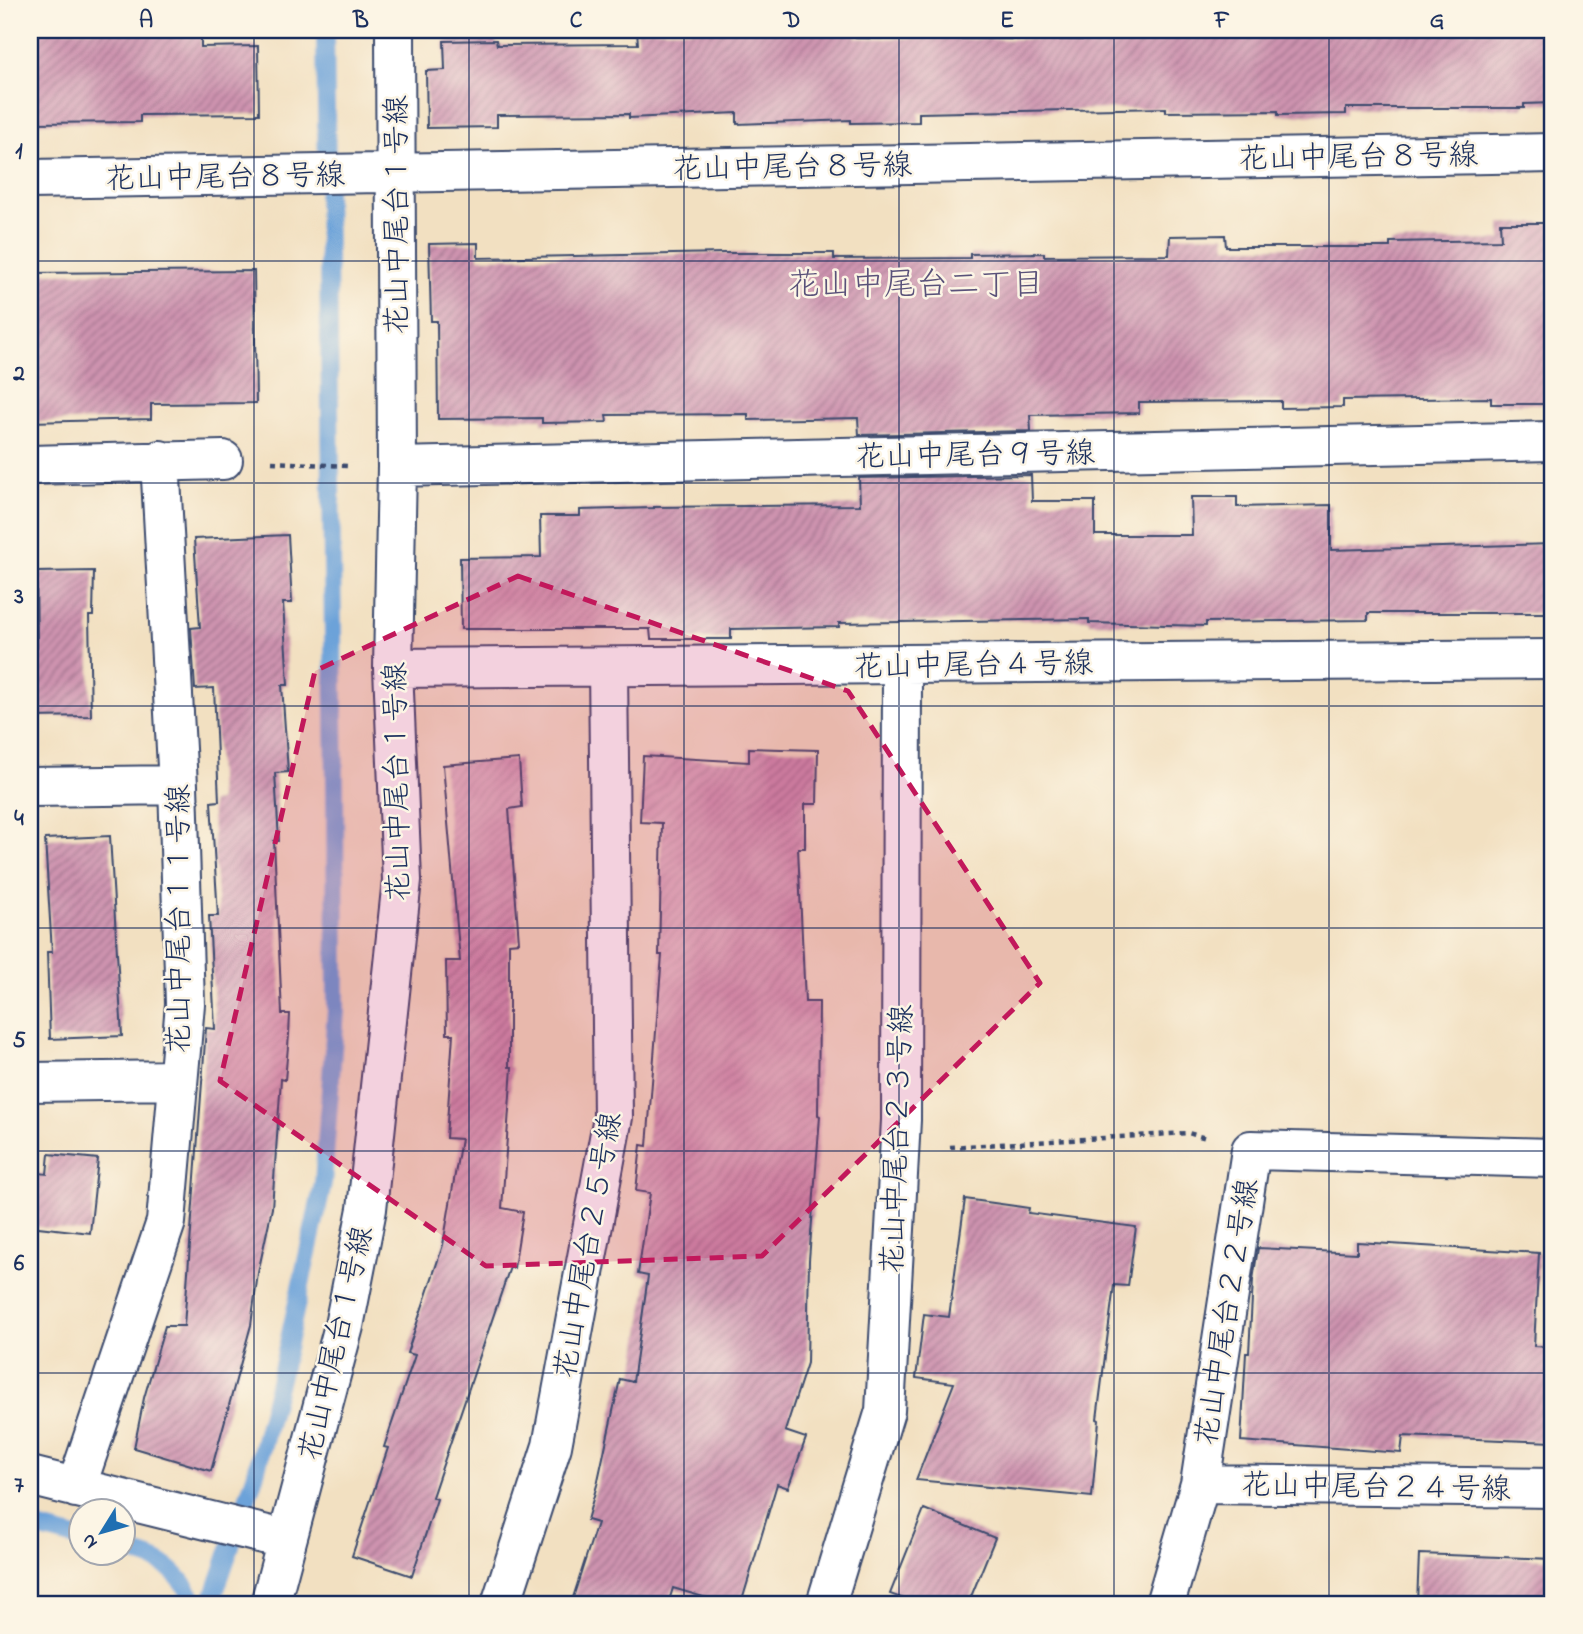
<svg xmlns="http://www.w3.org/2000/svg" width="1583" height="1634" font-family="'Indie Flower','Klee One',sans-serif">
<defs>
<pattern id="building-hatch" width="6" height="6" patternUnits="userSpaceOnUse" patternTransform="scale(1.75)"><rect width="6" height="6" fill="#ce93af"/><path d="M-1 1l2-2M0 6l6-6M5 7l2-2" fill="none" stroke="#a67892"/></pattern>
</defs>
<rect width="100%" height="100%" fill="#fcf5e5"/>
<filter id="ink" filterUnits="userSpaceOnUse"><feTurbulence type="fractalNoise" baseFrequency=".0143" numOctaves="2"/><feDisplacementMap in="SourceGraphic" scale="14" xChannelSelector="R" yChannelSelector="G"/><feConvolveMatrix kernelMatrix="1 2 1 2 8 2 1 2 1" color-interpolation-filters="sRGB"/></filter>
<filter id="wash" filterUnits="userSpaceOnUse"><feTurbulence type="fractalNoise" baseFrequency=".00686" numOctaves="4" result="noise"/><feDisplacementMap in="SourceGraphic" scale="28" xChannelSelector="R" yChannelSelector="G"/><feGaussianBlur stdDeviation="1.57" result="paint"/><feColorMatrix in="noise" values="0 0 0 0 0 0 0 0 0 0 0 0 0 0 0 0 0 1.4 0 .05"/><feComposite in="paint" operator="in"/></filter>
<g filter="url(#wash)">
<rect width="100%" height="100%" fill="#f2e0c1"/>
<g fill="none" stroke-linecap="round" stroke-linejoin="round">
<path stroke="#6ca2d9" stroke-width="18" d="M 30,1526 L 80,1539
M 122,1550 C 163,1560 176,1567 196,1604
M 211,1604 L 255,1476 L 283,1366 L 323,1184 L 336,1010 L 335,785 L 325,30"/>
</g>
<g id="blocks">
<path fill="url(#building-hatch)" d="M 30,30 L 201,30 L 201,47 L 258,46 L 259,114 L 140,115 L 140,122 L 30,123 Z
M 637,30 L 856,30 L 856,38 L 1109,40 L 1109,32 L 1345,30 L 1345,32 L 1551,30 L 1552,103 L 1524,104 L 1524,108 L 1346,108 L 1346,114 L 1278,115 L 1278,111 L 1166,112 L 1166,108 L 919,113 L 919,122 L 851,123 L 851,120 L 737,124 L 737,113 L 629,118 L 629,114 L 497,115 L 497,127 L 427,128 L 426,71 L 445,70 L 444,41 L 496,40 L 497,45 L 638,44 Z
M 1500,223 L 1553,223 L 1553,404 L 1491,404 L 1491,398 L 1343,400 L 1343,407 L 1281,408 L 1281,401 L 1139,402 L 1139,413 L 1030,415 L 1031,431 L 859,435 L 858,418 L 748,420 L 748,414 L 606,415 L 607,422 L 542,423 L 542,418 L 438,419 L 437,321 L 431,321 L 429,244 L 478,243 L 478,258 L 723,253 L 834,253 L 834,259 L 970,258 L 970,254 L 1044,253 L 1044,256 L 1169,255 L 1170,236 L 1225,235 L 1226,247 L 1390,247 L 1390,242 L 1501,240 Z
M 254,271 L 256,403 L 151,404 L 151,419 L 30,422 L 30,273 Z
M 1031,475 L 1032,501 L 1095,501 L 1095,535 L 1192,535 L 1191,497 L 1237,497 L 1237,507 L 1331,505 L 1331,550 L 1553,544 L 1553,613 L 1368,613 L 1368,620 L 1206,622 L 1206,626 L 1089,623 L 1089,619 L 839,623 L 839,627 L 731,629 L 731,639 L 651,639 L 650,629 L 461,629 L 460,558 L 541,557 L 540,516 L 580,516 L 580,510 L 654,508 L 654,507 L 860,505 L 859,478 Z
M 288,535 L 292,603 L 283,603 L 288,685 L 282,685 L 288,772 L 275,773 L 279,841 L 274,841 L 282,1014 L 290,1014 L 289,1035 L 285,1080 L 281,1079 L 272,1208 L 258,1273 L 251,1325 L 211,1471 L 134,1448 L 144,1398 L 165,1326 L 184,1326 L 206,1028 L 215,1029 L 209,916 L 218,916 L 211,802 L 219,801 L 214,688 L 195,689 L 191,628 L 200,627 L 194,539 Z
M 94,571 L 93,616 L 89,616 L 91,716 L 30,717 L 30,648 L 37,648 L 36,572 Z
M 749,748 L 818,750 L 817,804 L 805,804 L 805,848 L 798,848 L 805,1002 L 819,1002 L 818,1115 L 820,1116 L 809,1260 L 807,1363 L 785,1431 L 806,1438 L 788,1488 L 777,1484 L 741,1604 L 727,1604 L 673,1588 L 668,1604 L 571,1604 L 597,1523 L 587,1520 L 597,1485 L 620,1379 L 633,1382 L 648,1276 L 638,1274 L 650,1193 L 636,1191 L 641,1145 L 647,1146 L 662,955 L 659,955 L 662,823 L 640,822 L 643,756 L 749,762 Z
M 519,759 L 522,807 L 509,809 L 519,942 L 509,943 L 509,1067 L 512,1067 L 502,1208 L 523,1212 L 514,1268 L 510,1267 L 432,1497 L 437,1499 L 412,1576 L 352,1556 L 388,1448 L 384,1447 L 415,1355 L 407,1353 L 443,1245 L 461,1139 L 446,1138 L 453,1034 L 447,1034 L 446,961 L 460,961 L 443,765 Z
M 110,836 L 122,1036 L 50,1039 L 47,952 L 52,952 L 45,839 Z
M 49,1154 L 98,1159 L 90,1233 L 30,1226 L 30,1172 L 47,1174 Z
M 965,1199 L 1029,1208 L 1028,1213 L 1136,1227 L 1128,1286 L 1114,1285 L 1097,1419 L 1099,1420 L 1092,1497 L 916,1480 L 954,1383 L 916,1378 L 924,1314 L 949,1317 Z
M 1357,1242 L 1539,1253 L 1534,1346 L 1553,1347 L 1553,1442 L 1403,1436 L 1401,1453 L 1241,1441 L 1246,1353 L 1249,1353 L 1253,1280 L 1258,1248 L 1357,1253 Z
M 924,1509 L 995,1538 L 968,1604 L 918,1604 L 890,1594 Z
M 1419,1554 L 1553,1559 L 1553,1604 L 1417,1604 Z"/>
</g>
</g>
<g filter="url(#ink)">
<use href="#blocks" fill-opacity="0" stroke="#3b4a6d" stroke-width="2"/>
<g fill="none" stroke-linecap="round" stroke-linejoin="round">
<defs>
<path id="minor" d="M 30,179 L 1553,153
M 30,465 L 223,460
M 397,467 L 1553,441
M 393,668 L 1553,659
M 30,787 L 178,785
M 30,1082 L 178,1080
M 30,1476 L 287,1540
M 1200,1484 L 1553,1488
M 76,1488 L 166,1222 L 185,1004 L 178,785 L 160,460
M 270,1604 L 344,1326 L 367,1209 L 402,880 L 393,668 L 397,467 L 395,30
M 501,1604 L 552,1446 L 613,1117 L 608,668
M 826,1604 L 885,1411 L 901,1120 L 902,665
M 1165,1604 L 1200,1484 L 1251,1150 L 1553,1158"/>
</defs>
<use href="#minor" stroke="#3b4a6d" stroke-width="42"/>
<path stroke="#3b4a6d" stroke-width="4.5" stroke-dasharray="5 5" stroke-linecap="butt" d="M 272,462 L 347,466
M 950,1147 L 1188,1133 L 1206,1138"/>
<use href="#minor" stroke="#fff" stroke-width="38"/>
</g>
</g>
<path fill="#c2185b" fill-opacity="0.2" stroke="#c2185b" stroke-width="5" stroke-dasharray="14 9" stroke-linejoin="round" d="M 518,576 L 848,691 L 1040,983 L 762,1256 L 486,1266 L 220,1081 L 315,671 Z"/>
<path fill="none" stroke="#1b2f5e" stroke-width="2" stroke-opacity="0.55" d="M 254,30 L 254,1604M 469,30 L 469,1604M 684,30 L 684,1604M 899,30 L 899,1604M 1114,30 L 1114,1604M 1329,30 L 1329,1604M 30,261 L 1553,261M 30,483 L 1553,483M 30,706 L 1553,706M 30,928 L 1553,928M 30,1151 L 1553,1151M 30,1373 L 1553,1373"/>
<g text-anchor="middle" stroke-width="5" stroke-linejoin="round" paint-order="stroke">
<g font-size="30" fill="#1b2f5e" stroke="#fcf5e5">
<text transform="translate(1358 156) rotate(-1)" y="10">花山中尾台８号線</text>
<text transform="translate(792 166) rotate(-1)" y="10">花山中尾台８号線</text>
<text transform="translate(225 176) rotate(-1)" y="10">花山中尾台８号線</text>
<text transform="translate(396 215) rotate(-90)" y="10">花山中尾台１号線</text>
<text transform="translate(975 454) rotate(-1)" y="10">花山中尾台９号線</text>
<text transform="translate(973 664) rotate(-1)" y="10">花山中尾台４号線</text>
<text transform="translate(396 782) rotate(-91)" y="10">花山中尾台１号線</text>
<text transform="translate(178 919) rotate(-90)" y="10">花山中尾台１１号線</text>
<text transform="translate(896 1139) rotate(-88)" y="10">花山中尾台２３号線</text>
<text transform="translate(587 1245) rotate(-80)" y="10">花山中尾台２５号線</text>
<text transform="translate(1226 1312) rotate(-81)" y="10">花山中尾台２２号線</text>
<text transform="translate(335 1343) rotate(-77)" y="10">花山中尾台１号線</text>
<text transform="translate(1376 1486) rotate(1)" y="10">花山中尾台２４号線</text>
</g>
<g font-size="32" fill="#5a527a" stroke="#fcf5e5">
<text x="916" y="294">花山中尾台二丁目</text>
</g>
</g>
<rect width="1583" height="1634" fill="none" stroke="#fcf5e5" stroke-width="77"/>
<g transform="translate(102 1532) rotate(233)"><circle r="33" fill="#fcf5e5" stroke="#a2a6af" stroke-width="2"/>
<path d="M0-5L12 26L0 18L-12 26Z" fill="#1f6fb2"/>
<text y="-10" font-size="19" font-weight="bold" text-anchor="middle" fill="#1b2f5e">N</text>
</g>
<rect x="38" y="38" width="1506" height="1558" fill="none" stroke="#1b2f5e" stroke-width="2.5"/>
<g font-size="23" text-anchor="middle" font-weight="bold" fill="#1b2f5e">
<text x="146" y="27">A</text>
<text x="361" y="27">B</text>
<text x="576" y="27">C</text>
<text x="792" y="27">D</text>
<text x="1007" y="27">E</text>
<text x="1222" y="27">F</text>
<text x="1437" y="27">G</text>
<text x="19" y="158">1</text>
<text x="19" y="380">2</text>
<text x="19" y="603">3</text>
<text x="19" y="825">4</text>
<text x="19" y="1047">5</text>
<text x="19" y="1270">6</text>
<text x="19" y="1492">7</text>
</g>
</svg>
